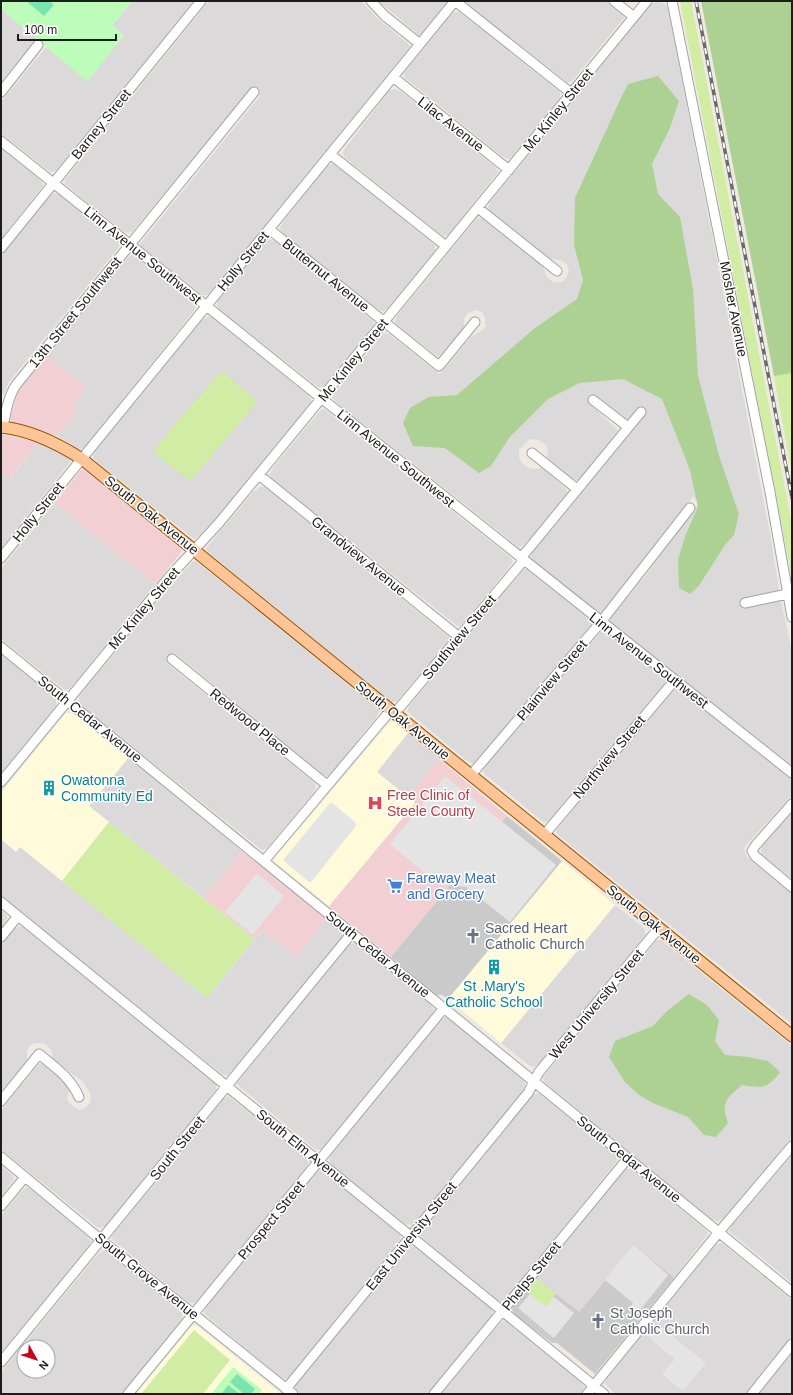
<svg xmlns="http://www.w3.org/2000/svg" width="793" height="1395" font-family="Helvetica,sans-serif">
<rect width="100%" height="100%" fill="#efe9e1"/>
<path fill="#dbd9d9" fill-rule="evenodd" d="M 132,1 L 194,1 L 56,171 L 52,172 L 49,171 L 1,133 L 1,102 L 46,47 L 88,80 L 124,35 L 112,26 Z
M 209,1 L 361,1 L 379,20 L 408,43 L 410,47 L 216,286 L 208,295 L 203,295 L 141,246 L 140,244 L 260,96 L 251,88 L 132,232 L 128,233 L 123,231 L 65,184 L 65,180 Z
M 379,1 L 448,1 L 422,34 L 418,35 Z
M 466,1 L 605,1 L 623,15 L 624,18 L 573,80 L 571,82 L 567,82 L 470,6 Z
M 659,2 L 665,4 L 668,8 L 771,539 L 781,602 L 792,651 L 792,766 L 612,624 L 610,622 L 611,618 L 647,574 L 699,503 L 693,497 L 605,610 L 600,613 L 596,611 L 532,560 L 531,556 L 534,551 L 636,427 L 600,398 L 593,407 L 618,430 L 615,435 L 579,480 L 574,480 L 547,458 L 548,449 L 545,444 L 538,440 L 529,439 L 519,450 L 519,457 L 522,463 L 528,468 L 535,469 L 542,467 L 566,489 L 568,493 L 533,535 L 522,546 L 519,547 L 337,403 L 332,397 L 382,335 L 386,333 L 390,335 L 439,374 L 442,372 L 472,336 L 483,330 L 486,326 L 485,318 L 482,312 L 475,310 L 468,313 L 464,319 L 464,329 L 438,357 L 396,324 L 395,321 L 397,316 L 477,218 L 484,219 L 543,266 L 547,277 L 553,282 L 562,282 L 566,278 L 569,272 L 567,264 L 560,260 L 549,259 L 491,212 L 488,207 L 490,202 L 652,3 Z
M 1,9 L 37,39 L 1,83 Z
M 455,12 L 458,12 L 463,15 L 560,92 L 560,98 L 509,159 L 503,157 L 404,77 L 405,72 L 452,14 Z
M 394,89 L 400,91 L 495,167 L 498,172 L 449,234 L 444,236 L 439,233 L 344,157 L 343,151 L 389,91 Z
M 1,148 L 39,179 L 42,182 L 43,186 L 1,239 Z
M 334,164 L 435,245 L 435,251 L 387,309 L 384,311 L 379,310 L 285,235 L 281,231 L 280,228 L 283,222 L 327,166 Z
M 55,193 L 60,195 L 119,244 L 119,247 L 9,382 L 4,394 L 1,392 L 1,256 L 50,196 Z
M 270,240 L 275,241 L 373,321 L 374,325 L 325,385 L 322,387 L 318,387 L 220,310 L 217,306 L 218,301 L 266,241 Z
M 133,255 L 192,303 L 195,306 L 196,308 L 85,447 L 80,449 L 57,436 L 77,411 L 71,406 L 47,356 L 122,264 L 128,257 Z
M 210,316 L 308,395 L 311,399 L 311,404 L 223,511 L 200,535 L 194,539 L 97,462 L 93,458 L 94,452 L 203,319 Z
M 324,409 L 509,556 L 513,561 L 511,565 L 462,624 L 458,626 L 455,624 L 272,479 L 270,475 L 272,469 L 313,419 L 321,410 Z
M 38,442 L 53,449 L 69,458 L 70,462 L 1,549 L 1,472 L 10,478 Z
M 260,487 L 265,487 L 270,491 L 450,638 L 448,642 L 396,702 L 391,702 L 209,553 L 206,549 L 209,545 L 253,492 Z
M 55,503 L 155,584 L 72,686 L 70,689 L 65,690 L 1,639 L 1,569 Z
M 196,561 L 379,710 L 378,715 L 375,719 L 333,771 L 328,776 L 322,775 L 175,653 L 167,663 L 315,783 L 316,786 L 314,792 L 267,848 L 262,850 L 80,705 L 79,696 L 164,594 L 192,562 Z
M 528,568 L 593,620 L 592,625 L 473,764 L 466,760 L 407,711 L 409,706 L 524,569 Z
M 605,629 L 668,679 L 668,682 L 559,812 L 549,821 L 545,822 L 541,820 L 486,775 L 483,772 L 483,768 L 601,631 Z
M 1,653 L 55,697 L 56,700 L 56,706 L 1,773 Z
M 674,686 L 676,686 L 792,778 L 792,795 L 747,844 L 744,849 L 746,856 L 792,894 L 792,1024 L 557,834 L 556,830 Z
M 408,733 L 439,759 L 408,797 L 377,772 Z
M 129,757 L 242,851 L 204,898 L 89,806 Z
M 792,811 L 792,879 L 762,855 L 761,850 L 762,846 Z
M 1,839 L 16,852 L 20,847 L 207,998 L 262,930 L 296,957 L 326,919 L 340,930 L 343,935 L 342,940 L 231,1073 L 227,1075 L 223,1075 L 1,896 Z
M 615,905 L 644,928 L 646,936 L 539,1065 L 534,1067 L 530,1066 L 501,1043 Z
M 1,910 L 8,917 L 1,929 Z
M 22,926 L 216,1085 L 216,1090 L 106,1226 L 101,1228 L 97,1227 L 1,1149 L 1,1111 L 39,1064 L 42,1064 L 68,1084 L 70,1087 L 67,1099 L 71,1105 L 79,1110 L 85,1108 L 90,1103 L 91,1097 L 89,1091 L 83,1082 L 52,1058 L 52,1052 L 49,1047 L 44,1043 L 35,1043 L 29,1046 L 27,1051 L 27,1061 L 1,1092 L 1,945 L 15,928 Z
M 657,940 L 661,940 L 792,1046 L 792,1137 L 725,1217 L 718,1221 L 712,1220 L 544,1082 L 543,1077 Z
M 357,943 L 431,1004 L 434,1010 L 431,1016 L 322,1150 L 315,1149 L 239,1086 L 237,1083 L 350,944 Z
M 446,1017 L 525,1081 L 525,1085 L 523,1091 L 416,1221 L 411,1225 L 405,1224 L 333,1167 L 331,1164 L 329,1158 L 333,1151 L 440,1020 Z
M 537,1093 L 540,1094 L 616,1156 L 617,1161 L 505,1300 L 500,1301 L 497,1301 L 422,1238 L 420,1234 L 422,1230 L 533,1095 Z
M 228,1096 L 306,1158 L 308,1162 L 307,1167 L 199,1299 L 194,1303 L 189,1303 L 115,1242 L 111,1237 L 224,1098 Z
M 792,1155 L 792,1283 L 729,1231 L 731,1227 Z
M 1,1165 L 12,1175 L 14,1179 L 1,1196 Z
M 626,1169 L 632,1169 L 706,1230 L 708,1234 L 674,1278 L 633,1245 L 578,1313 L 536,1278 Z
M 318,1170 L 324,1172 L 398,1233 L 400,1235 L 400,1240 L 289,1377 L 285,1379 L 280,1377 L 210,1319 L 204,1313 L 208,1304 Z
M 27,1187 L 32,1190 L 86,1235 L 91,1241 L 88,1247 L 1,1353 L 1,1216 L 21,1192 Z
M 722,1243 L 792,1300 L 792,1336 L 745,1394 L 615,1394 L 605,1383 L 607,1378 L 716,1245 Z
M 410,1246 L 416,1247 L 492,1309 L 492,1316 L 428,1394 L 301,1394 L 296,1390 L 295,1386 Z
M 104,1250 L 181,1312 L 182,1316 L 182,1321 L 122,1394 L 1,1394 L 1,1372 L 98,1254 ZM 24,1347 L 48,1347 L 48,1371 L 24,1371 Z
M 506,1321 L 581,1382 L 584,1387 L 581,1394 L 441,1394 L 501,1322 Z
M 792,1352 L 792,1394 L 758,1394 Z"/>
<path fill="#f1cfd2" d="M 47,356 L 86,388 L 72,405 L 78,410 L 57,436 L 13,423 L 10,418 L 18,391 Z
M 1,434 L 38,442 L 9,478 L 1,472 Z
M 81,470 L 84,470 L 180,547 L 182,549 L 180,554 L 155,584 L 55,503 Z
M 439,759 L 507,816 L 391,957 L 329,906 L 415,803 L 408,797 Z
M 242,851 L 326,919 L 296,957 L 262,930 L 254,939 L 204,898 Z"/>
<path fill="#fffada" d="M 66,713 L 74,714 L 129,757 L 89,806 L 109,822 L 62,881 L 20,847 L 16,852 L 1,839 L 1,793 Z
M 394,721 L 408,733 L 377,772 L 415,803 L 329,906 L 274,861 L 276,856 L 389,723 Z
M 562,861 L 615,905 L 501,1043 L 448,999 Z
M 195,1325 L 200,1328 L 281,1394 L 136,1394 L 191,1327 Z"/>
<path fill="#cacaca" d="M 507,816 L 562,861 L 448,999 L 442,995 L 436,995 L 391,957 Z
M 634,1245 L 674,1278 L 595,1374 L 557,1343 L 552,1343 L 514,1314 L 512,1310 L 514,1305 L 525,1290 L 546,1307 L 556,1294 L 579,1312 Z"/>
<path fill="#d0eda3" d="M 680,1 L 691,1 L 792,525 L 792,579 Z
M 224,373 L 254,398 L 256,403 L 192,479 L 188,479 L 156,455 L 156,448 L 178,421 L 219,374 Z
M 792,373 L 792,474 L 774,376 Z
M 109,822 L 254,939 L 207,998 L 62,881 Z
M 536,1278 L 556,1294 L 546,1307 L 525,1290 Z
M 194,1330 L 230,1360 L 203,1394 L 141,1394 Z"/>
<path fill="#add193" d="M 701,1 L 792,1 L 792,373 L 774,376 Z
M 658,76 L 679,101 L 670,128 L 652,164 L 658,194 L 680,217 L 693,289 L 698,376 L 720,459 L 739,514 L 734,535 L 725,545 L 698,587 L 690,594 L 679,588 L 678,560 L 686,534 L 698,507 L 690,470 L 662,399 L 623,379 L 580,383 L 548,399 L 509,438 L 491,466 L 479,473 L 445,448 L 413,446 L 403,423 L 410,408 L 429,397 L 457,395 L 535,328 L 577,299 L 583,280 L 574,245 L 575,198 L 620,100 L 628,84 Z
M 689,994 L 707,1005 L 719,1020 L 715,1041 L 725,1055 L 749,1057 L 768,1061 L 780,1072 C 768,1089 761,1088 742,1085 C 727,1098 720,1102 728,1123 L 716,1137 L 704,1135 L 688,1117 L 653,1103 L 639,1095 L 625,1082 L 609,1057 L 615,1041 L 653,1026 L 667,1011 Z"/>
<path fill="#bdfdba" d="M 1,1 L 132,1 L 112,26 L 124,36 L 87,81 L 1,9 Z
M 233,1367 L 262,1390 L 259,1394 L 211,1394 Z"/>
<path fill="#79e4ae" d="M 26,1 L 49,1 L 54,5 L 44,16 Z
M 237,1374 L 255,1389 L 251,1394 L 244,1394 L 230,1382 Z
M 228,1385 L 240,1394 L 223,1394 L 222,1393 Z"/>
<path fill="#e4e4e4" d="M 445,776 L 556,865 L 510,922 L 466,887 L 438,884 L 390,844 Z
M 331,802 L 355,822 L 356,826 L 310,883 L 283,860 Z
M 257,873 L 284,896 L 253,935 L 225,912 Z
M 634,1245 L 668,1275 L 637,1314 L 630,1308 L 633,1303 L 605,1280 Z
M 530,1294 L 546,1307 L 554,1297 L 574,1313 L 554,1338 L 518,1308 Z
M 659,1325 L 706,1363 L 683,1391 L 662,1374 L 675,1359 L 649,1338 Z"/>
<g fill="none" stroke-linecap="round" stroke-linejoin="round">
<defs>
<path id="minor" d="M 371,1 L 385,16 L 420,44
M 455,1 L 571,93
M 614,1 L 634,17
M 672,1 L 770,492 L 792,617
M 393,77 L 509,170
M 1,92 L 38,45
M 1,141 L 321,398 L 792,773
M 330,154 L 446,246
M 478,208 L 557,271
M 269,229 L 439,366 L 475,322
M 1,248 L 201,1
M 593,400 L 628,427
M 3,427 C 6,412 8,397 16,385 L 254,92
M 532,453 L 577,489
M 259,475 L 459,637
M 1,558 L 455,1
M 521,558 L 641,412
M 745,603 L 787,594
M 1,647 L 792,1292
M 172,659 L 327,785
M 395,713 L 524,560
M 471,775 L 601,622 L 690,508
M 1,782 L 170,576 L 219,523 L 647,1
M 792,804 L 755,846 L 752,851 L 755,856 L 792,887
M 544,835 L 675,680
M 264,861 L 391,710
M 1,902 L 604,1394
M 1,937 L 18,916
M 1,1101 L 39,1054 C 56,1068 70,1077 79,1097
M 1,1157 L 101,1240 L 293,1394
M 1,1206 L 25,1177
M 1,1362 L 352,933
M 286,1389 L 528,1093 L 539,1072 L 659,928
M 128,1394 L 444,1008
M 434,1394 L 628,1158
M 587,1394 L 719,1232 L 792,1146
M 752,1394 L 792,1344"/>
<path id="major" d="M 1,427 C 31,430 57,443 82,459 L 792,1036"/>
</defs>
<use href="#minor" stroke="#a3a3a3" stroke-width="11"/>
<use href="#major" stroke="#955100" stroke-width="13"/>
<use href="#minor" stroke="#fff" stroke-width="9"/>
<use href="#major" stroke="#ffc596" stroke-width="11"/>
<defs>
<path id="rail" d="M 696,1 L 792,498"/>
</defs>
<use href="#rail" stroke="#6a6a6a" stroke-width="3.5"/>
<use href="#rail" stroke="#fff" stroke-width="2" stroke-dasharray="6" stroke-linecap="butt"/>
</g>
<defs>
<symbol id="building-bare" viewBox="-9 -9 18 18"><path d="M-4-6H4V6H1V3H-1V6H-4ZM-2.5-4.3h1.7v1.8h-1.7ZM.8-4.3h1.7v1.8H.8ZM-2.5-1h1.7V.8h-1.7ZM.8-1h1.7V.8H.8Z" fill="#0f9aa8" stroke="#fff" stroke-width="2.5" paint-order="stroke"/></symbol>
<symbol id="hospital-bare" viewBox="-9 -9 18 18"><path d="M-5-5h3v3.5h4V-5h3V5h-3V1.5h-4V5h-3Z" fill="#e0444e" stroke="#fff" stroke-width="2.5" paint-order="stroke"/></symbol>
<symbol id="supermarket-bare" viewBox="-9 -9 18 18"><path d="M-6-5.5h2.5l.6 2H6L4.5 2H-2.5L-4.4-4H-6ZM-1.5 3.2a1.3 1.3 0 1 0 .1 0ZM3 3.2a1.3 1.3 0 1 0 .1 0Z" fill="#3f7fe0" stroke="#fff" stroke-width="2.5" paint-order="stroke"/></symbol>
<symbol id="church-bare" viewBox="-9 -9 18 18"><path d="M-1.2-6h2.4v3.5h3.3v2.4h-3.3V6h-2.4V-.1h-3.3v-2.4h3.3Z" fill="#6b7280" stroke="#fff" stroke-width="2.5" paint-order="stroke"/></symbol>
</defs>
<g fill-rule="evenodd">
<use href="#building-bare" x="38" y="777" width="22" height="22"/>
<use href="#hospital-bare" x="364" y="792" width="22" height="22"/>
<use href="#supermarket-bare" x="384" y="875" width="22" height="22"/>
<use href="#church-bare" x="462" y="925" width="22" height="22"/>
<use href="#building-bare" x="483" y="956" width="22" height="22"/>
<use href="#church-bare" x="587" y="1310" width="22" height="22"/>
</g>
<g text-anchor="middle" stroke-width="3" stroke-linejoin="round" paint-order="stroke">
<g font-size="14" fill="#1c1c1c" stroke="#fff">
<text transform="translate(558 110) rotate(-51)" y="5">Mc Kinley Street</text>
<text transform="translate(101 124) rotate(-51)" y="5">Barney Street</text>
<text transform="translate(451 124) rotate(38)" y="5">Lilac Avenue</text>
<text transform="translate(143 255) rotate(39)" y="5">Linn Avenue Southwest</text>
<text transform="translate(243 261) rotate(-51)" y="5">Holly Street</text>
<text transform="translate(326 275) rotate(39)" y="5">Butternut Avenue</text>
<text transform="translate(734 309) rotate(79)" y="5">Mosher Avenue</text>
<text transform="translate(75 312) rotate(-51)" y="5">13th Street Southwest</text>
<text transform="translate(353 360) rotate(-51)" y="5">Mc Kinley Street</text>
<text transform="translate(396 458) rotate(39)" y="5">Linn Avenue Southwest</text>
<text transform="translate(38 512) rotate(-51)" y="5">Holly Street</text>
<text transform="translate(152 515) rotate(39)" y="5">South Oak Avenue</text>
<text transform="translate(359 556) rotate(39)" y="5">Grandview Avenue</text>
<text transform="translate(144 608) rotate(-50)" y="5">Mc Kinley Street</text>
<text transform="translate(459 637) rotate(-50)" y="5">Southview Street</text>
<text transform="translate(649 660) rotate(38)" y="5">Linn Avenue Southwest</text>
<text transform="translate(552 680) rotate(-50)" y="5">Plainview Street</text>
<text transform="translate(90 719) rotate(39)" y="5">South Cedar Avenue</text>
<text transform="translate(403 720) rotate(39)" y="5">South Oak Avenue</text>
<text transform="translate(250 722) rotate(39)" y="5">Redwood Place</text>
<text transform="translate(609 757) rotate(-50)" y="5">Northview Street</text>
<text transform="translate(654 924) rotate(39)" y="5">South Oak Avenue</text>
<text transform="translate(378 954) rotate(39)" y="5">South Cedar Avenue</text>
<text transform="translate(596 1004) rotate(-50)" y="5">West University Street</text>
<text transform="translate(177 1148) rotate(-51)" y="5">South Street</text>
<text transform="translate(303 1148) rotate(39)" y="5">South Elm Avenue</text>
<text transform="translate(629 1159) rotate(39)" y="5">South Cedar Avenue</text>
<text transform="translate(271 1220) rotate(-51)" y="5">Prospect Street</text>
<text transform="translate(411 1236) rotate(-51)" y="5">East University Street</text>
<text transform="translate(147 1276) rotate(39)" y="5">South Grove Avenue</text>
<text transform="translate(531 1276) rotate(-51)" y="5">Phelps Street</text>
</g>
<g font-size="14" fill="#0d838f" stroke="#fff" text-anchor="start">
<text x="61" y="785">Owatonna<tspan x="61" dy="16">Community Ed</tspan></text>
<text x="494" y="991" text-anchor="middle">St .Mary's<tspan x="494" dy="16">Catholic School</tspan></text>
</g>
<g font-size="14" fill="#be3a42" stroke="#fff" text-anchor="start">
<text x="387" y="800">Free Clinic of<tspan x="387" dy="16">Steele County</tspan></text>
</g>
<g font-size="14" fill="#366cbe" stroke="#fff" text-anchor="start">
<text x="407" y="883">Fareway Meat<tspan x="407" dy="16">and Grocery</tspan></text>
</g>
<g font-size="14" fill="#5b616d" stroke="#fff" text-anchor="start">
<text x="485" y="933">Sacred Heart<tspan x="485" dy="16">Catholic Church</tspan></text>
<text x="610" y="1318">St Joseph<tspan x="610" dy="16">Catholic Church</tspan></text>
</g>
</g>
<rect width="793" height="1395" fill="none" stroke="#1c1c1c" stroke-width="4"/>
<g transform="translate(36 1359) rotate(129)"><circle r="19" fill="#ffffff" stroke="#a4a4a4"/>
<path d="M0-3L7 15L0 10L-7 15Z" fill="#c90019"/>
<text y="-6" font-size="11" font-weight="bold" text-anchor="middle" fill="#1c1c1c">N</text>
</g>
<path d="M18 34v6h98v-6" fill="none" stroke="#1c1c1c" stroke-width="2"/>
<text x="24" y="34" font-size="12" fill="#1c1c1c" stroke="#ffffff" stroke-width="3" paint-order="stroke">100 m</text>
</svg>
